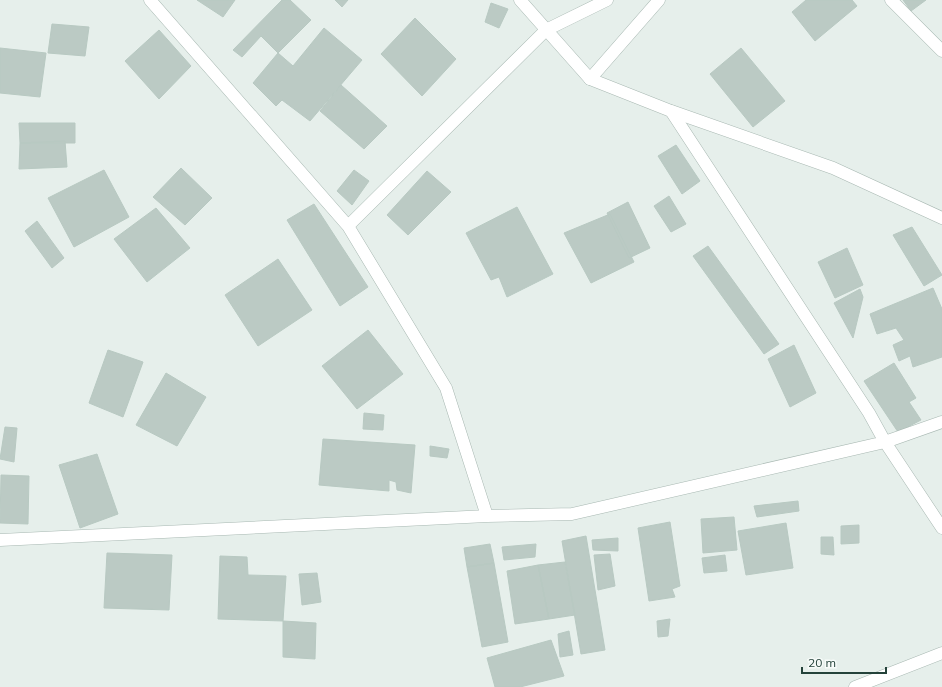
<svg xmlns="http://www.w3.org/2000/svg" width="942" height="687" font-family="Mulish,sans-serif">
<rect width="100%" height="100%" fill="#e6efeb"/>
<path fill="#bbcac4" stroke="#b8c9c2" d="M 197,0 L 235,0 L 223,17 Z
M 282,0 L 290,0 L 311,20 L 278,53 L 261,36 L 242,57 L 233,50 Z
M 335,0 L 348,0 L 342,7 Z
M 806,0 L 852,0 L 857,6 L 815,41 L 792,12 Z
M 903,0 L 926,0 L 911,11 Z
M 491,3 L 508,9 L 499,28 L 485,22 Z
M 415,18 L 456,59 L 422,96 L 381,54 Z
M 52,24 L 89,27 L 85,56 L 48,53 Z
M 324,28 L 362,60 L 310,121 L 282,100 L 276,106 L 253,83 L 278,53 L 293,66 Z
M 159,30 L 191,66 L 159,99 L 125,61 Z
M 0,48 L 46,53 L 40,97 L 0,93 Z
M 741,48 L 785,101 L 753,127 L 710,74 Z
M 341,85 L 387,126 L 364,149 L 320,111 Z
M 19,123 L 75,123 L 75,143 L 20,143 Z
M 65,141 L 67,167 L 19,169 L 20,143 Z
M 676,145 L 700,181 L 682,194 L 658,156 Z
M 181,168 L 212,198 L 185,225 L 153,197 Z
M 104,170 L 129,217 L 74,247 L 48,198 Z
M 354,170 L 369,181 L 352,205 L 337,191 Z
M 427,171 L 451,192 L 408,235 L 387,215 Z
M 669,196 L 686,224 L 671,232 L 654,206 Z
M 628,202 L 650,248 L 629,258 L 607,213 Z
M 314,204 L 368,287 L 340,306 L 287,220 Z
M 517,207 L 553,274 L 507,297 L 499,277 L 491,280 L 466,233 Z
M 156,208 L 190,248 L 147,282 L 114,239 Z
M 610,214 L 634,262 L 591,283 L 564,233 Z
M 37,221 L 64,258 L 52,268 L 25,231 Z
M 912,227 L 942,275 L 924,286 L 893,235 Z
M 708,246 L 779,344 L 764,354 L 693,256 Z
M 847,248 L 863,285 L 835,298 L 818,262 Z
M 278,259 L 312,310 L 258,346 L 225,295 Z
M 933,288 L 942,309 L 942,357 L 913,367 L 910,356 L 899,361 L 893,345 L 904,340 L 896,328 L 877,334 L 870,314 Z
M 860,289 L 863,297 L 853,338 L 834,303 Z
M 368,330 L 403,374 L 357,409 L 322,366 Z
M 794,345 L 816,393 L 790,407 L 768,359 Z
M 108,350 L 143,362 L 123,417 L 89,403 Z
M 894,363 L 916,398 L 909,402 L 921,420 L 898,432 L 864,381 Z
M 166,373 L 206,397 L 177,446 L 136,425 Z
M 364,413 L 384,415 L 383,430 L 363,429 Z
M 5,427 L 17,428 L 14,462 L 0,459 Z
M 323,439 L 415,445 L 411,493 L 397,490 L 396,482 L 389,480 L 389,491 L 319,485 Z
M 430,446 L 449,449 L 447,458 L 430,456 Z
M 97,454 L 118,514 L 80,528 L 59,465 Z
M 1,475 L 29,476 L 28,524 L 0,523 Z
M 798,501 L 799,511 L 757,517 L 754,506 Z
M 734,517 L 737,550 L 703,553 L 701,519 Z
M 670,522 L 680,586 L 672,589 L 675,597 L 649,601 L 638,528 Z
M 786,523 L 793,568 L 746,575 L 738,531 Z
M 859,525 L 859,543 L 841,544 L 841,526 Z
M 586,536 L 605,650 L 581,654 L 562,541 Z
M 821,537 L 833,537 L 834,555 L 821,554 Z
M 618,538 L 618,551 L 593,550 L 592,540 Z
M 490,544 L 494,563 L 467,567 L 464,548 Z
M 536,544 L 535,557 L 504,560 L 502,547 Z
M 107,553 L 172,555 L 169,610 L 104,608 Z
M 610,554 L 615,586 L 598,590 L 594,555 Z
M 725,555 L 727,571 L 704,573 L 702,558 Z
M 220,556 L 247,557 L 248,575 L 286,576 L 283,621 L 218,619 Z
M 565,562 L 575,615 L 549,619 L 538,565 Z
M 494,563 L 508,642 L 482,647 L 467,567 Z
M 538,565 L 549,619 L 515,624 L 507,571 Z
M 317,573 L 321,602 L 302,605 L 299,574 Z
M 670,619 L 668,636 L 658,637 L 657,621 Z
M 283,621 L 316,623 L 315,659 L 283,657 Z
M 569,631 L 573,655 L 560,657 L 558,634 Z
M 551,640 L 564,676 L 520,687 L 495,687 L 487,658 Z"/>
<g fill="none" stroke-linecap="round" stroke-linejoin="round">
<defs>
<path id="lane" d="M 590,79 L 671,111 L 833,168 L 942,218"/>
<path id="street" d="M 150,0 L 348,226 L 446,388 L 487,516
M 520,0 L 590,79 L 659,0
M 891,0 L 942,51
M 671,111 L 869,413 L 885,442 L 942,528
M 348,226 L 546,30 L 607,0
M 0,540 L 487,516 L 572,514 L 885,442 L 942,422
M 855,687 L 942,653"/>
</defs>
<use href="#lane" stroke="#a8b8b2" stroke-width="13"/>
<use href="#street" stroke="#a8b8b2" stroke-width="13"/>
<use href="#lane" stroke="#fff" stroke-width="12"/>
<use href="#street" stroke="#fff" stroke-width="12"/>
</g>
<path d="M802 667v6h84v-6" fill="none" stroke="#24423a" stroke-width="2"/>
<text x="808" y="667" font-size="12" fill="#24423a" stroke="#f7fbf9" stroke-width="3" paint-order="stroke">20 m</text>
</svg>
